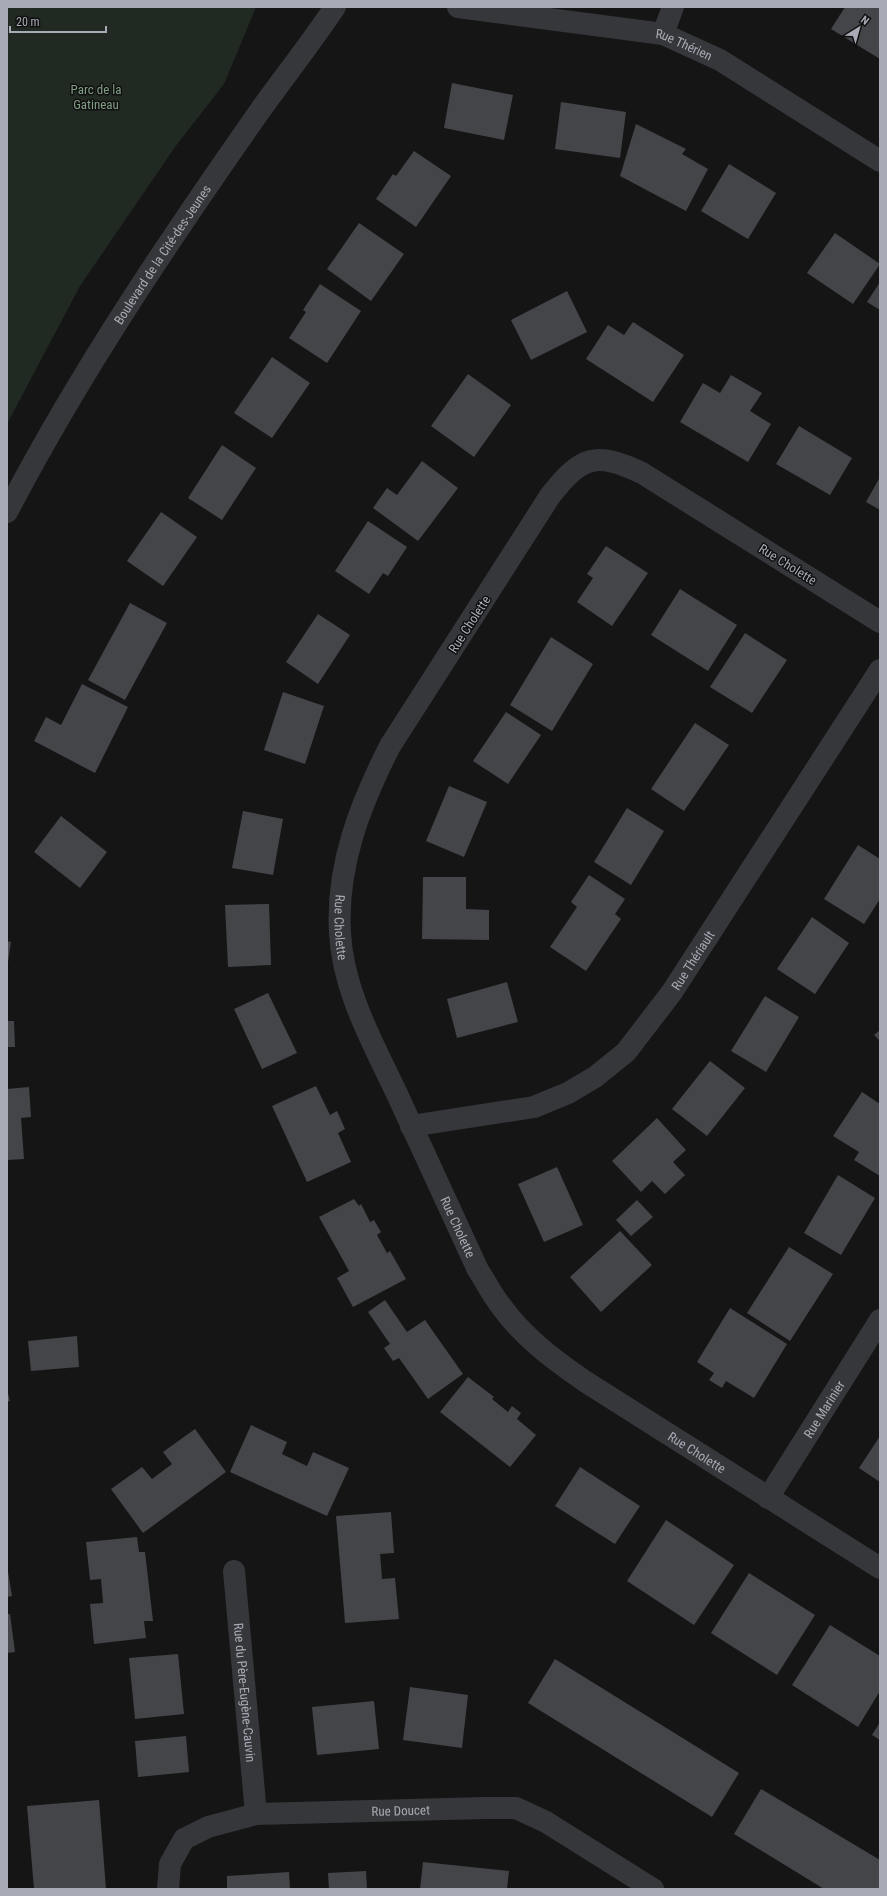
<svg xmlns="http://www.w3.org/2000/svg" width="887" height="1896" font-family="'Roboto Condensed',sans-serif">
<rect width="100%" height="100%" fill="#151516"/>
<path fill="#212923" d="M 7,7 L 256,7 L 224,84 L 175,147 L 80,286 L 7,424 Z"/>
<path fill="#444549" d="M 845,7 L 880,7 L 880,59 L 831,29 Z
M 452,83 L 513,95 L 504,140 L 444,128 Z
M 561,102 L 626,112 L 620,158 L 555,149 Z
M 636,124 L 686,149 L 682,154 L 708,169 L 686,211 L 620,176 Z
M 414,151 L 451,176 L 416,227 L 376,199 L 393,174 L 396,176 Z
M 729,164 L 776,193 L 748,239 L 701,211 Z
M 359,223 L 404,254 L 371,301 L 327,269 Z
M 835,233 L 880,264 L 853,304 L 807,273 Z
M 880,282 L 880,310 L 867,302 Z
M 320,284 L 361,311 L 327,363 L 289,338 L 306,312 L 303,310 Z
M 567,291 L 587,332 L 531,360 L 511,320 Z
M 633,322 L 684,355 L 653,402 L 586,359 L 608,325 L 624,335 Z
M 272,357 L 310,383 L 272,438 L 234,413 Z
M 468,374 L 511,405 L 474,457 L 431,426 Z
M 731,375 L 762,393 L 750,411 L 771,424 L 748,462 L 680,422 L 703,383 L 720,393 Z
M 799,426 L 852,458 L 830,495 L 776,464 Z
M 222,445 L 256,468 L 222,520 L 188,498 Z
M 422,461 L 458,488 L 418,541 L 373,508 L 387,488 L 397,495 Z
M 880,477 L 880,510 L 866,502 Z
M 161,512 L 197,537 L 163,586 L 127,561 Z
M 368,521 L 407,547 L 388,576 L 383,573 L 369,594 L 335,571 Z
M 606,546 L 648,573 L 612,626 L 577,602 L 593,578 L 587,574 Z
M 680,589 L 737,625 L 708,671 L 651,635 Z
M 130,603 L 167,623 L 125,700 L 88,680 Z
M 318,614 L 350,635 L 318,684 L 286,662 Z
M 745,633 L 787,660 L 752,713 L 710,687 Z
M 551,637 L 593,664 L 552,731 L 510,705 Z
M 82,684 L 128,707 L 95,773 L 34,741 L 46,717 L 61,725 Z
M 283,692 L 324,706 L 305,764 L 264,750 Z
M 506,712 L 541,735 L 508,784 L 473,761 Z
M 695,723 L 729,745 L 684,811 L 651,789 Z
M 449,786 L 487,802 L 464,857 L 426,841 Z
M 627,808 L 664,831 L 631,885 L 594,862 Z
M 243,811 L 283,819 L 273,875 L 232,868 Z
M 61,816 L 107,852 L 80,888 L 34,852 Z
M 858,845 L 880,859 L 880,899 L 864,924 L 824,899 Z
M 589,875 L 625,899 L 615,914 L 621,919 L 586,971 L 550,947 L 577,907 L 571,902 Z
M 423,877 L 466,877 L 466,909 L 489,910 L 489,940 L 422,939 Z
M 269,904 L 271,965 L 228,967 L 225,905 Z
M 812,917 L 849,943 L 815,994 L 777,969 Z
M 7,941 L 11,942 L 8,962 L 7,962 Z
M 507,982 L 518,1022 L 457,1038 L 447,999 Z
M 268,993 L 297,1053 L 262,1069 L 234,1009 Z
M 765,996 L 799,1017 L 766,1072 L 731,1051 Z
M 7,1021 L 14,1021 L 15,1047 L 7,1047 Z
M 880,1030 L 880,1041 L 874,1035 Z
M 710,1061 L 745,1088 L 707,1136 L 672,1109 Z
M 316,1086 L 330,1115 L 337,1111 L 345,1129 L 338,1133 L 351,1162 L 307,1182 L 272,1106 Z
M 29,1087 L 31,1117 L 21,1118 L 24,1159 L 7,1160 L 7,1089 Z
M 862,1092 L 880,1104 L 880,1176 L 854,1160 L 859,1152 L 833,1136 Z
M 657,1118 L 686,1150 L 673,1162 L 685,1175 L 665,1194 L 652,1181 L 641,1192 L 612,1161 Z
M 557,1167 L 583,1225 L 544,1242 L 518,1184 Z
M 838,1175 L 875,1198 L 841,1255 L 804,1233 Z
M 354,1199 L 359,1206 L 361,1204 L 370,1222 L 374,1220 L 381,1232 L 377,1235 L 387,1253 L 390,1251 L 406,1279 L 353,1307 L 337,1278 L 349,1271 L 319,1217 Z
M 637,1200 L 653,1217 L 631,1236 L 616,1220 Z
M 620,1231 L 652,1265 L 601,1312 L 570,1277 Z
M 789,1247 L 833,1274 L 790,1341 L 747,1313 Z
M 385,1300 L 407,1332 L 425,1320 L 463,1374 L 428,1399 L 399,1358 L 393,1361 L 384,1348 L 390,1344 L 368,1312 Z
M 730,1308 L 787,1344 L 754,1398 L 726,1381 L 722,1388 L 709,1380 L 714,1373 L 697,1362 Z
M 77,1336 L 79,1367 L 31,1371 L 28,1341 Z
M 468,1377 L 494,1397 L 492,1399 L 508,1412 L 512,1406 L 521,1413 L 517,1419 L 536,1435 L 510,1467 L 440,1412 Z
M 7,1389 L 10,1401 L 7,1402 Z
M 251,1425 L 287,1442 L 282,1454 L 307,1466 L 313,1452 L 349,1468 L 327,1516 L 230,1472 Z
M 195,1429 L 226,1472 L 143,1533 L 111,1489 L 142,1467 L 152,1479 L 172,1464 L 163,1452 Z
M 880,1436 L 880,1482 L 859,1468 Z
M 580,1467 L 640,1506 L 615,1544 L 555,1506 Z
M 391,1512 L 394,1553 L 380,1554 L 381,1566 L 382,1579 L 395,1578 L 399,1619 L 345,1623 L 336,1516 Z
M 666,1520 L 734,1565 L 694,1625 L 627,1581 Z
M 137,1537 L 139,1552 L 145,1552 L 153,1621 L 144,1621 L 146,1638 L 94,1644 L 90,1604 L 103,1603 L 101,1579 L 90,1580 L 86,1542 Z
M 7,1565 L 12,1596 L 7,1597 Z
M 749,1573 L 815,1615 L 777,1675 L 711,1633 Z
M 7,1614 L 10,1614 L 15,1652 L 7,1653 Z
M 830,1625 L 880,1656 L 880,1691 L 858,1727 L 792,1685 Z
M 178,1654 L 184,1714 L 135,1719 L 129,1658 Z
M 555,1659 L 739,1773 L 712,1817 L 528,1703 Z
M 410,1687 L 468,1695 L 462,1748 L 403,1740 Z
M 374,1701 L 379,1749 L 317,1755 L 312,1707 Z
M 880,1722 L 880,1740 L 872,1735 Z
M 186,1736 L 189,1772 L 138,1777 L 135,1741 Z
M 761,1789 L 880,1860 L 880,1889 L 824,1889 L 734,1834 Z
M 99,1800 L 106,1889 L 34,1889 L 27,1806 Z
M 423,1862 L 509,1871 L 507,1889 L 420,1889 Z
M 366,1871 L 367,1889 L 329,1889 L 328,1873 Z
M 289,1872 L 290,1889 L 227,1889 L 227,1876 Z"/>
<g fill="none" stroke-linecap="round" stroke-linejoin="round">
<g stroke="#36373b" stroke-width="22">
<path id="s1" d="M 458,7 L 663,34 L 720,60 L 880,161"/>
<path d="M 663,34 L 673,7"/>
<path id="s2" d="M 7,512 C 80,372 168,242 259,112 C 284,77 311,43 335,7"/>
<path id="s3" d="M 880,622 L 642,473 C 596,451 581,456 550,496 L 390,746 C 360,805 336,866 340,933 C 343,991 373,1043 397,1094 C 424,1153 451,1211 478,1270 C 486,1282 492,1295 501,1306 C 524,1338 554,1360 586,1382 L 880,1568"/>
<path id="s4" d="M 411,1126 L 534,1107 L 568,1093 L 595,1077 L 626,1052 L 672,992 L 880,670"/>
<path id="s5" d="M 768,1498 L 880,1320"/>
<path id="s6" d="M 234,1571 L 256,1814"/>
<path id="s7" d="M 168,1889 L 170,1864 L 184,1839 L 208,1827 L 256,1814 L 485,1808 L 516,1808 L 546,1822 L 653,1889"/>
</g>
</g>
<g text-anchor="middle" stroke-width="3" stroke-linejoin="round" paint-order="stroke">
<g font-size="13" fill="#a8abb5" stroke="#101011">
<text dy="5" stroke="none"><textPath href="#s1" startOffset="230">Rue Thérien</textPath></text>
<text dy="5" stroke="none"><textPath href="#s2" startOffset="301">Boulevard de la Cité-des-Jeunes</textPath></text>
<text transform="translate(788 564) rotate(32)" y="5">Rue Cholette</text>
<text transform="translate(469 624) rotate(-57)" y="5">Rue Cholette</text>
<text dy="5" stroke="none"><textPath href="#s3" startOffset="876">Rue Cholette</textPath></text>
<text dy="5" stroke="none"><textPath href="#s4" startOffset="346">Rue Thériault</textPath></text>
<text dy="5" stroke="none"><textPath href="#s3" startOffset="1200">Rue Cholette</textPath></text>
<text dy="5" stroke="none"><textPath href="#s5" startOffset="105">Rue Marinier</textPath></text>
<text dy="5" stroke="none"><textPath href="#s3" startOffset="1536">Rue Cholette</textPath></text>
<text dy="5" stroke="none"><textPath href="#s6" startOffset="122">Rue du Père-Eugène-Cauvin</textPath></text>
<text dy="5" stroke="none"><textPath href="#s7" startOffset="275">Rue Doucet</textPath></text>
</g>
<g font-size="13" fill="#819f85" stroke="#101011">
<text x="96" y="94">Parc de la<tspan x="96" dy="15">Gatineau</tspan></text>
</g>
</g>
<rect width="887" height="1896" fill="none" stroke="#a8abb5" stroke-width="16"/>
<g transform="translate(859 28) rotate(37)" stroke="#101011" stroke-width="3" paint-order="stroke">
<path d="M0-3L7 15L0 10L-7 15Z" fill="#a8abb5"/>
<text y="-6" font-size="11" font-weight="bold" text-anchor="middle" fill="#a8abb5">N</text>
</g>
<path d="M10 26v6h96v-6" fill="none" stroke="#a8abb5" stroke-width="2"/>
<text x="16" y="26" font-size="12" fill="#a8abb5" stroke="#101011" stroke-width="3" paint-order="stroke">20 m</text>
</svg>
